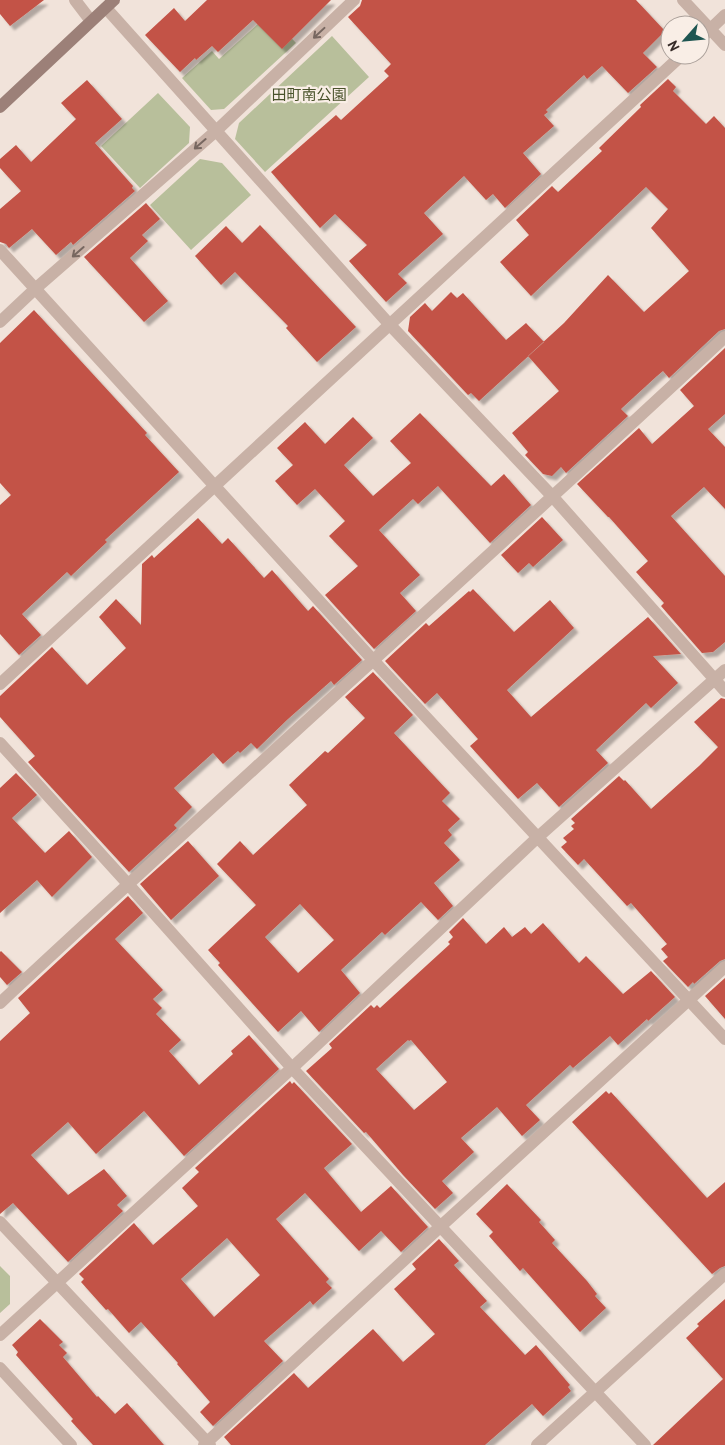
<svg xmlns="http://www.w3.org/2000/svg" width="725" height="1445" font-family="'PT Sans','Noto Sans JP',sans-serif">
<defs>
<filter id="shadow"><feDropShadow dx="4.5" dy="4.5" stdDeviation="1" flood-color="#0004"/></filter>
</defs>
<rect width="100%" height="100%" fill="#f1e3da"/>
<path fill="#b8bf9b" d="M 269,14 L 296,43 L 224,109 L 211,110 L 182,78 L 212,51 L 219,59 Z
M 332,36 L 369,77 L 265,172 L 235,139 L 239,123 Z
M 158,93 L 190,127 L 189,143 L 140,188 L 101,146 Z
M 200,159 L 222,163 L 251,195 L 191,250 L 150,205 Z
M 0,1266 L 10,1276 L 10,1304 L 0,1313 Z"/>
<path fill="#c35346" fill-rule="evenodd" filter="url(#shadow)" d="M 0,0 L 44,0 L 10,26 L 0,14 Z
M 207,0 L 331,0 L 282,49 L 253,20 L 218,52 L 212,46 L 196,60 L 195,58 L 180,72 L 145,35 L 174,8 L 185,21 Z
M 362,0 L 636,0 L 665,31 L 643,53 L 657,67 L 628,93 L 602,66 L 587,79 L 584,75 L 546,110 L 548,112 L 544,115 L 554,126 L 523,153 L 541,174 L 505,208 L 493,194 L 486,200 L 464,176 L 424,213 L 443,234 L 398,274 L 407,283 L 386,302 L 349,261 L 367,245 L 335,214 L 320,228 L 271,172 L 336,115 L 341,120 L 389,76 L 384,71 L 391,64 L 348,17 L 360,6 Z
M 668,79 L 676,87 L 673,91 L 706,124 L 714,116 L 725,128 L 725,329 L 719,331 L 669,378 L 663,371 L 657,376 L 621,409 L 628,416 L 566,473 L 561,467 L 552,476 L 543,474 L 525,455 L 528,452 L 512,433 L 559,391 L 528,356 L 564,323 L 608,275 L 644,312 L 689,271 L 651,228 L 668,209 L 646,187 L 531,296 L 500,262 L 529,235 L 516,220 L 552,186 L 558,192 L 602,151 L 599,148 L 641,107 L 640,105 Z
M 87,80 L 122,119 L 95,143 L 133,186 L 132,188 L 135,191 L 73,245 L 71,242 L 56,255 L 32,229 L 9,248 L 6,244 L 0,242 L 0,209 L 21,191 L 0,168 L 0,159 L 16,145 L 31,162 L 76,119 L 61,103 Z
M 146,203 L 160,219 L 142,235 L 148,241 L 130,258 L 168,301 L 144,322 L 84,257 Z
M 260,225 L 356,327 L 317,362 L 286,328 L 288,326 L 235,272 L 221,285 L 195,256 L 226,226 L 242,243 Z
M 451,292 L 457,298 L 463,293 L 506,340 L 526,323 L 544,342 L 479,401 L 471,393 L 468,395 L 408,331 L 410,317 L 425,303 L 432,311 Z
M 34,310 L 147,433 L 145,435 L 179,472 L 105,540 L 107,542 L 71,576 L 67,572 L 22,614 L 41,635 L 19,655 L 0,634 L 0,505 L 11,495 L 0,483 L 0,343 Z
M 725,348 L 725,414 L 708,429 L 725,447 L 725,509 L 704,487 L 671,516 L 725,576 L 725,642 L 713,652 L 702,653 L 661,606 L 664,603 L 636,572 L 648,561 L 609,517 L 608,517 L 577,484 L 639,428 L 652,444 L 694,406 L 680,390 Z
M 420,413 L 491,486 L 504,474 L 531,505 L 490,543 L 438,486 L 418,504 L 413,499 L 379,530 L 420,575 L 400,593 L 416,611 L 374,649 L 325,595 L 358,566 L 329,536 L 345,521 L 315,489 L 297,505 L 275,481 L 293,465 L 277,448 L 305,422 L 325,444 L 353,417 L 373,438 L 344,465 L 373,496 L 411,463 L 390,441 Z
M 542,517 L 563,540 L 533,567 L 529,563 L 518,573 L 501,555 Z
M 198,518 L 222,544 L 228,538 L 264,578 L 272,570 L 308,611 L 313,606 L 362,660 L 334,685 L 331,681 L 288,719 L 257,749 L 251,743 L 240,753 L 238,751 L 223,764 L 213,753 L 174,788 L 192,807 L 174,825 L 177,828 L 129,872 L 28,762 L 35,756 L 0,717 L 0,696 L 52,647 L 87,685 L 126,648 L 99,617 L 116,599 L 141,625 L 142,564 L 152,555 L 154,558 Z
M 473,589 L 514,632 L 550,600 L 574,628 L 507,690 L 531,717 L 648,617 L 681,654 L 653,656 L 678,683 L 651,708 L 646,703 L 596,750 L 608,763 L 559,807 L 537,783 L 518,799 L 470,746 L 478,739 L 437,693 L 425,704 L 385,661 L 426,623 L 429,626 L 469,591 L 470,592 Z
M 373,672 L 413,715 L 394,733 L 450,793 L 442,801 L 460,819 L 448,830 L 452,835 L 444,843 L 460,860 L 434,883 L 453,906 L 438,920 L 421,902 L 385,935 L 382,932 L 341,970 L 360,993 L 319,1032 L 301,1011 L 278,1032 L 218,965 L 220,963 L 208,950 L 256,905 L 217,864 L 240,841 L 253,855 L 307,805 L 289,785 L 325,751 L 328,753 L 365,718 L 345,697 ZM 300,904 L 334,940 L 298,973 L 265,937 Z
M 721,698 L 725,699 L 725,959 L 720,961 L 694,984 L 693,982 L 688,987 L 663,961 L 668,957 L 661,949 L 667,944 L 631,903 L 627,906 L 584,859 L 578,865 L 561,847 L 567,842 L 563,838 L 574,829 L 571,826 L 575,823 L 571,819 L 619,776 L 624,781 L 625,780 L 651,809 L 699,766 L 718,747 L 694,722 Z
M 16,773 L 37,795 L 12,818 L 45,853 L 69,831 L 92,857 L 52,897 L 37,880 L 0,913 L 0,788 Z
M 188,841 L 219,876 L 171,920 L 140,884 Z
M 128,896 L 143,913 L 115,939 L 163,990 L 153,999 L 162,1008 L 156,1014 L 181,1040 L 169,1051 L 199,1085 L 233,1054 L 231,1051 L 249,1035 L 279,1069 L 184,1156 L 144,1111 L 96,1154 L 68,1122 L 31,1155 L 68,1195 L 104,1169 L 127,1196 L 117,1205 L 123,1211 L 68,1262 L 13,1203 L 0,1214 L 0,1041 L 30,1013 L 18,998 Z
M 463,918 L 486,944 L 504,927 L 512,937 L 525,927 L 531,934 L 543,923 L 579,963 L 586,956 L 623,994 L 651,971 L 675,997 L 648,1021 L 647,1019 L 618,1045 L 610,1036 L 573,1068 L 570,1065 L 526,1105 L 540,1120 L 522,1136 L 497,1107 L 461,1138 L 474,1152 L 442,1181 L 453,1193 L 435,1209 L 403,1175 L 366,1132 L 364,1133 L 306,1071 L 332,1048 L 329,1044 L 371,1005 L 374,1008 L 377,1005 L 380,1008 L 450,944 L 448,942 L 453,937 L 449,932 ZM 408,1040 L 409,1041 L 411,1040 L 447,1082 L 414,1110 L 376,1069 Z
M 1,951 L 22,972 L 7,985 L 0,977 L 0,952 Z
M 725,978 L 725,1019 L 705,996 Z
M 290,1081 L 292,1084 L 294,1082 L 352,1144 L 324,1168 L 361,1212 L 391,1186 L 428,1227 L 401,1252 L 381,1231 L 359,1251 L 305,1193 L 276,1219 L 329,1279 L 326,1282 L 332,1288 L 313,1305 L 310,1301 L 264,1341 L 283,1361 L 213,1426 L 200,1412 L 210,1402 L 177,1364 L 178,1363 L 141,1322 L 129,1333 L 108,1309 L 106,1310 L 81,1282 L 84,1279 L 79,1274 L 134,1223 L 153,1245 L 198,1206 L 182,1188 L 199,1172 L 195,1168 ZM 227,1238 L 260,1275 L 214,1317 L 181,1279 Z
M 606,1091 L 609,1094 L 611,1092 L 707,1198 L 725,1182 L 725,1266 L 720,1268 L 712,1274 L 572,1122 Z
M 507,1184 L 541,1220 L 539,1222 L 555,1240 L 552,1243 L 587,1281 L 597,1294 L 595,1296 L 606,1308 L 580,1332 L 523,1268 L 520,1271 L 489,1236 L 493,1232 L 476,1214 Z
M 439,1239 L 459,1261 L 454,1265 L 487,1301 L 480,1307 L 525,1355 L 536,1345 L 570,1385 L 568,1387 L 571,1391 L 543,1416 L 532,1404 L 485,1445 L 231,1445 L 224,1437 L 294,1373 L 308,1388 L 373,1329 L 403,1362 L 435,1334 L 394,1289 L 416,1269 L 412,1264 Z
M 725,1299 L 725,1445 L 653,1445 L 723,1379 L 686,1338 L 699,1326 L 697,1324 Z
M 40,1319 L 63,1342 L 59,1345 L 67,1353 L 63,1357 L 97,1397 L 98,1396 L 115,1414 L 127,1403 L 164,1445 L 93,1445 L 71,1421 L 73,1419 L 16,1355 L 18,1352 L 12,1345 Z"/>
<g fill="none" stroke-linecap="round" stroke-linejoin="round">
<path stroke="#c8b1a6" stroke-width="12" d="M 75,0 L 91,21
M 683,0 L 725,45
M 106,8 L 390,325 L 553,497 L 725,691
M 700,39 L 725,15
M 0,250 L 373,660 L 725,1039
M 0,322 L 35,289 L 216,131 L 354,0
M 0,684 L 682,55
M 0,743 L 128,884 L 292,1068 L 645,1445
M 0,1003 C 240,779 485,561 725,337
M 0,1222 L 210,1445
M 0,1335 L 292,1068 L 538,837 L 725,670
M 0,1368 L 71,1445
M 204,1445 L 441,1226 L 725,967
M 537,1445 L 725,1274"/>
<path stroke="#9c8078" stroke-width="12" d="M 0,107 L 114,0"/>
</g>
<defs><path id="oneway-shaft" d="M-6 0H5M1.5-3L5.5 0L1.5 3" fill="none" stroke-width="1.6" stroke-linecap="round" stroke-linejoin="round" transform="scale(1.25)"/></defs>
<g stroke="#776760">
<use href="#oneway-shaft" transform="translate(319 33) rotate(137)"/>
<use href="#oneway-shaft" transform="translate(200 144) rotate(139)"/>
<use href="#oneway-shaft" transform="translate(78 252) rotate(139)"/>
</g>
<g text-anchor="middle" stroke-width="4.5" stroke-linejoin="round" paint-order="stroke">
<g font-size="15" fill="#49522b" stroke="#f9eee6">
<text x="309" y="100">田町南公園</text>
</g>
</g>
<g transform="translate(685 40) rotate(243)"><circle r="24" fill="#f9eee6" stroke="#aba09a"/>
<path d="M0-4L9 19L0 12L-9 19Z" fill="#1e5551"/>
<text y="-8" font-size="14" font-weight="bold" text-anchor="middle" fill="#352a27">N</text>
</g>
</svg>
